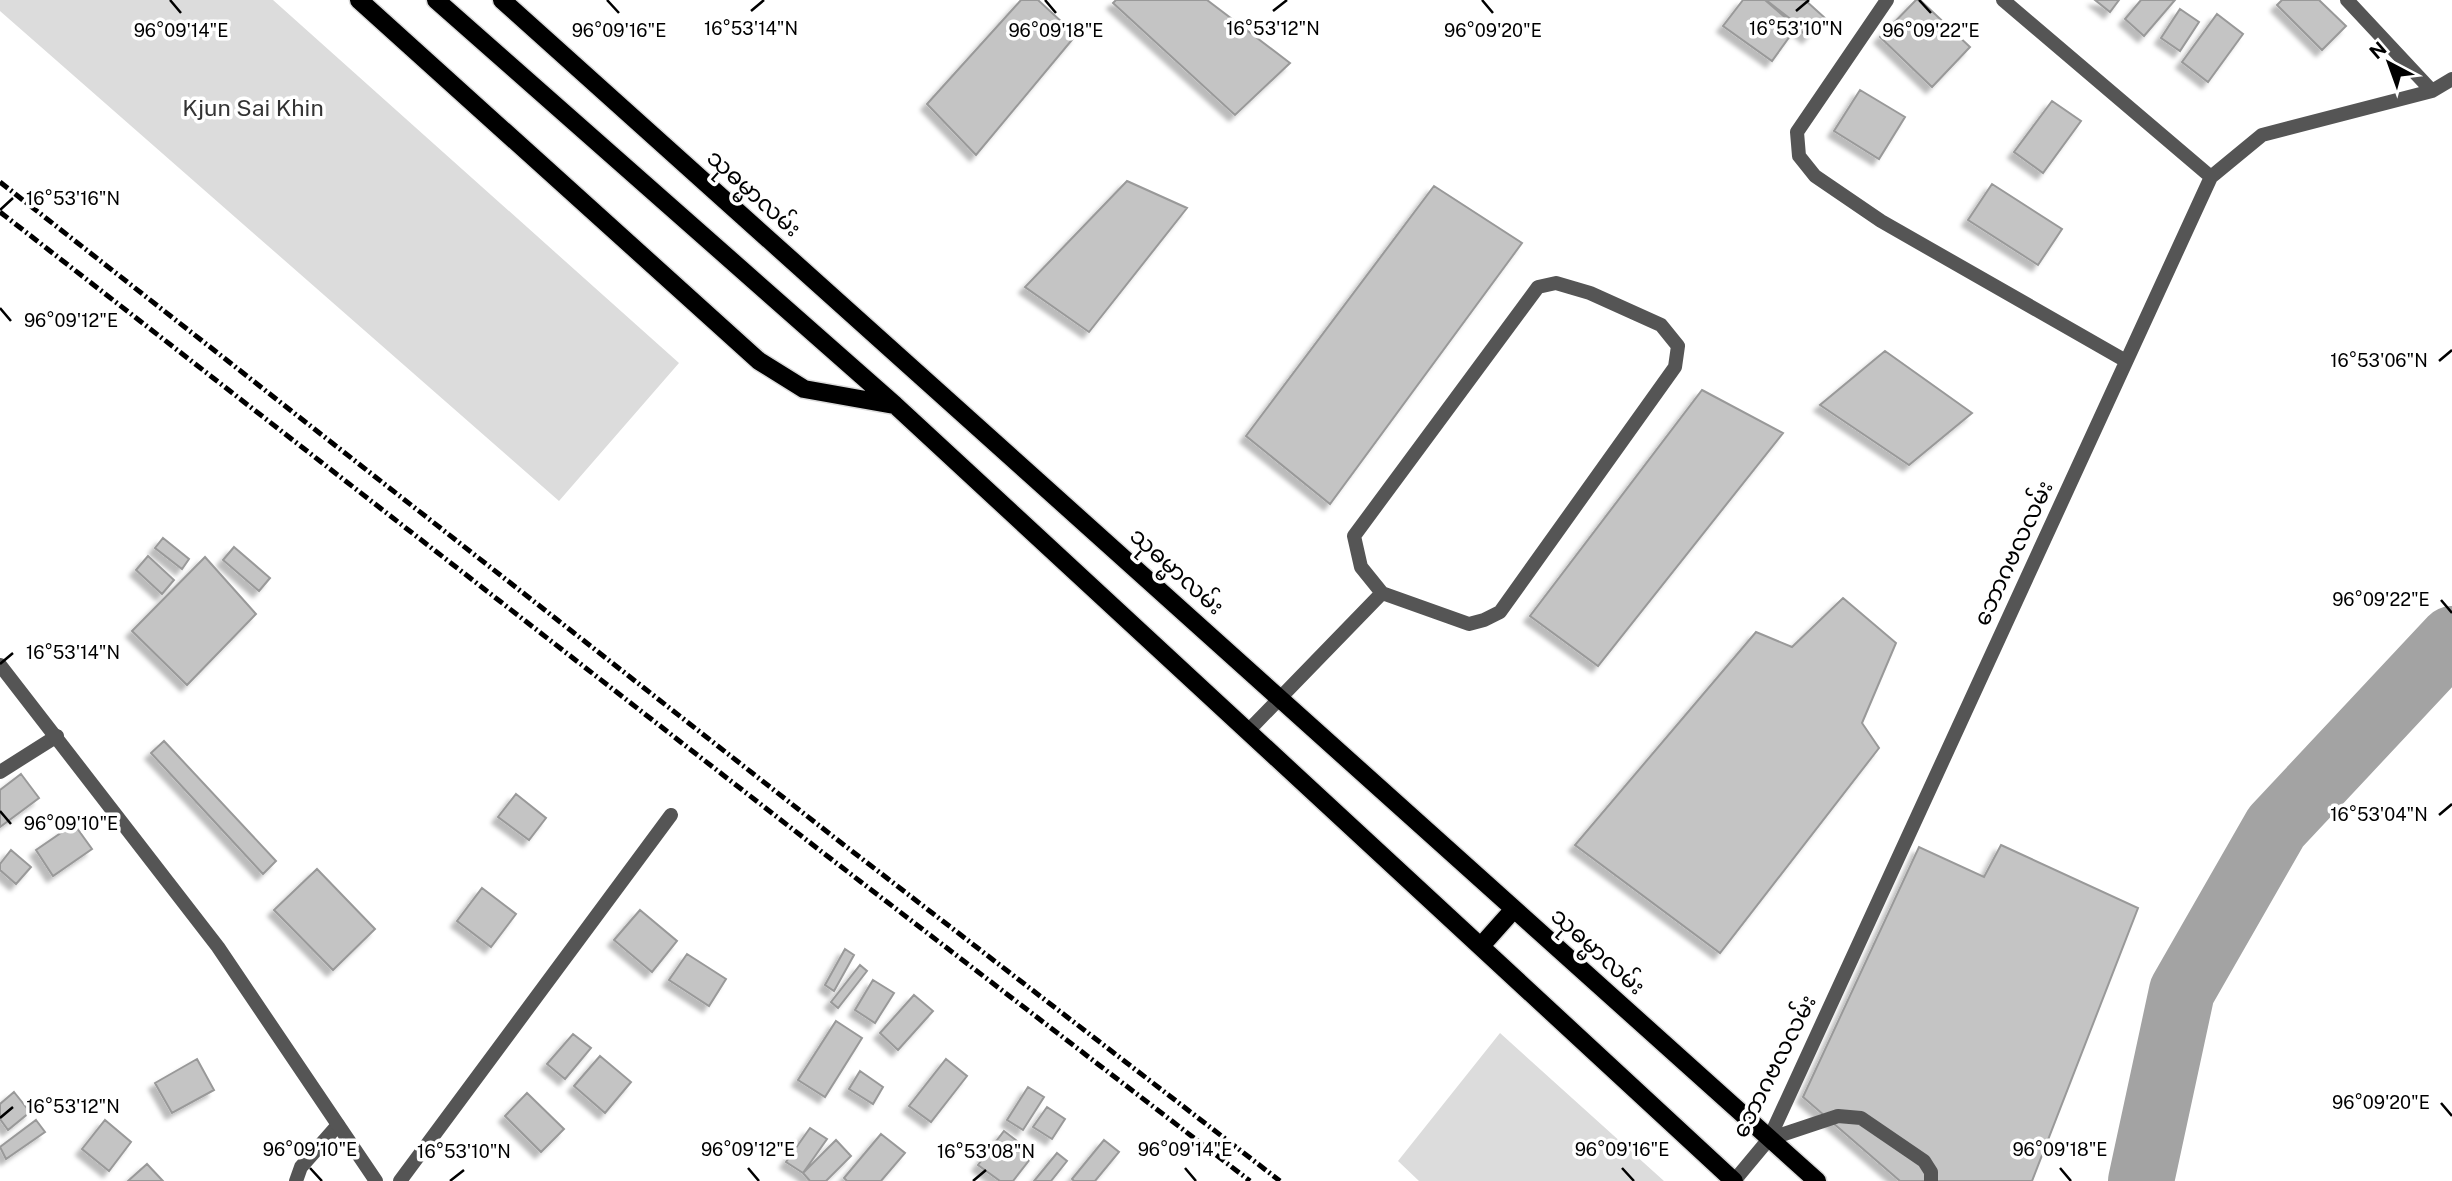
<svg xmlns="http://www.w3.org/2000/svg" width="2452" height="1181" font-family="'Public Sans','Noto Sans Myanmar',sans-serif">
<defs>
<filter id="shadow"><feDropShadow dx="-6" dy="6" stdDeviation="2" flood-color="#0004"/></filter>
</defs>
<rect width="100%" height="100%" fill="#fff"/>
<path fill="#dcdcdc" d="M 0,0 L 273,0 L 679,363 L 559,501 L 0,11 Z
M 1500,1033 L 1664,1181 L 1419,1181 L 1398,1161 Z"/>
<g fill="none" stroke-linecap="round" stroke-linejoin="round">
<path stroke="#a3a3a3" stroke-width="66" d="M 2141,1181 L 2182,991 L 2276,827 L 2452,639"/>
</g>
<path fill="#c4c4c4" stroke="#999" stroke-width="2" filter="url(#shadow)" d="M 1021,0 L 1038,0 L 1076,35 L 976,155 L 927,104 Z
M 1116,0 L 1207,0 L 1290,63 L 1235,115 L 1113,3 Z
M 1743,0 L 1766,0 L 1798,25 L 1772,61 L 1723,26 Z
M 1765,0 L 1805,0 L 1825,18 L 1808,37 Z
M 1916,0 L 1920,0 L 1970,47 L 1932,87 L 1880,37 Z
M 2095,0 L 2119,0 L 2110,12 Z
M 2141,0 L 2175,0 L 2144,36 L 2125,19 Z
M 2282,0 L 2319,0 L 2346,26 L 2322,50 L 2277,5 Z
M 2180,9 L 2199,22 L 2180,51 L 2161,38 Z
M 2217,14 L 2243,34 L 2208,82 L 2182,62 Z
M 1860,90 L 1905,117 L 1879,159 L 1834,131 Z
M 2052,101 L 2081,121 L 2043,173 L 2014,152 Z
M 1127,181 L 1187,208 L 1089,332 L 1025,287 Z
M 1992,184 L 2062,229 L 2038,265 L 1968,220 Z
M 1434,186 L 1522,243 L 1330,504 L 1246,436 Z
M 1885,351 L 1972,413 L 1909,465 L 1820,405 Z
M 1702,390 L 1783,433 L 1598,666 L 1530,616 Z
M 163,538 L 189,559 L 182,569 L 155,548 Z
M 234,547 L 270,578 L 259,591 L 223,560 Z
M 148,556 L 174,580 L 162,594 L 136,570 Z
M 205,557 L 256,614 L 187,685 L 132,631 Z
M 1843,598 L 1896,643 L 1862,723 L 1879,748 L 1720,953 L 1575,845 L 1756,632 L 1792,647 Z
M 164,741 L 276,861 L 263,874 L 151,753 Z
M 21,774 L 39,798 L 0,827 L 0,790 Z
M 516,794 L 546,818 L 529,840 L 498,817 Z
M 74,824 L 92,849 L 53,876 L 36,850 Z
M 2001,845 L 2138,908 L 2032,1181 L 1900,1181 L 1803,1097 L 1919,847 L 1984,877 Z
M 11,850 L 31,867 L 16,884 L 0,870 L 0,864 Z
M 317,869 L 375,929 L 333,970 L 274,910 Z
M 482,888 L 516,914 L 491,947 L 457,921 Z
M 640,910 L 677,941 L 652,972 L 614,940 Z
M 845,949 L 854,955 L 834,991 L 825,985 Z
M 687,954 L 726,979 L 709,1006 L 669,980 Z
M 860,965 L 867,971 L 838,1008 L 831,1002 Z
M 873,980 L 894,993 L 875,1023 L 855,1010 Z
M 914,995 L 933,1011 L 898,1050 L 880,1033 Z
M 836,1021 L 862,1038 L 825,1097 L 798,1080 Z
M 573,1034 L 591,1048 L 565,1079 L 547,1064 Z
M 600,1056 L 631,1082 L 605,1113 L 574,1086 Z
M 197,1059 L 214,1090 L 172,1113 L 155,1083 Z
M 946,1059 L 967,1076 L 931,1122 L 909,1106 Z
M 860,1071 L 883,1087 L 873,1104 L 849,1089 Z
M 1028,1087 L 1044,1097 L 1023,1130 L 1007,1120 Z
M 14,1092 L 30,1112 L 8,1130 L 0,1119 L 0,1104 Z
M 527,1093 L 564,1129 L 541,1152 L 505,1116 Z
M 1047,1107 L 1065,1119 L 1052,1139 L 1033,1127 Z
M 36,1120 L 45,1132 L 6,1159 L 0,1147 Z
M 105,1120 L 131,1142 L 109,1171 L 82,1149 Z
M 810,1128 L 827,1139 L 803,1173 L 786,1162 Z
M 1004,1131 L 1034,1154 L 1013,1181 L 1000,1181 L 978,1165 Z
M 881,1134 L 905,1153 L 881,1181 L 847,1181 L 844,1178 Z
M 836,1140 L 851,1156 L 826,1181 L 810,1181 L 803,1173 Z
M 1104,1140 L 1119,1152 L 1095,1181 L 1074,1181 L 1072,1179 Z
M 1057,1153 L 1067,1161 L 1051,1181 L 1034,1181 Z
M 147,1164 L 163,1181 L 128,1181 Z"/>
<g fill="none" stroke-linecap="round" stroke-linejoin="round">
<defs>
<path id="primary" d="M 359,0 L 759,361 L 804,389 L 894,405
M 436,0 L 895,405 L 1734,1181
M 502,0 L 1817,1181
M 1481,946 L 1514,909"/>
</defs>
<use href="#primary" stroke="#dbdbdb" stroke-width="21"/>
<path stroke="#555" stroke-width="14" d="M 0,772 L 57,736
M 1769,1139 L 1838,1116 L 1861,1118 L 1924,1161 L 1931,1172 L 1931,1181
M 296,1181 L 301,1167 L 338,1125
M 400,1181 L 671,815"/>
<path stroke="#555" stroke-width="14" d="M 1887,0 L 1797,132 L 1799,156 L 1815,176 L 1881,221 L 2126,361
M 2003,0 L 2211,177
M 2347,0 L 2432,91
M 1556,283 L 1590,293 L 1661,325 L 1678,346 L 1675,367 L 1500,612 L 1484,620 L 1469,624 L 1382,593 L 1361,567 L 1354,536 L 1538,287 Z
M 0,665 L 218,947 L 376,1181
M 1248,731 L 1382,593
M 1734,1181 L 1769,1139 L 2211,177 L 2262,135 L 2432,91 L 2452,79"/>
<use href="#primary" stroke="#000" stroke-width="18"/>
<path stroke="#000" stroke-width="5" stroke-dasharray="10 3.5 2 3.5" stroke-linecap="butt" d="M 0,182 L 835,838 L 1280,1181
M 0,212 L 822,852 L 1250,1181"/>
</g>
<path fill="none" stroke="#000" stroke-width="2.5" d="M 170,0 L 181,13M 607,0 L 619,13M 1045,0 L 1056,13M 1482,0 L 1493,13M 1919,0 L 1931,13M 751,11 L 764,0M 1273,11 L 1287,0M 1796,11 L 1809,0M 0,210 L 13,198M 0,308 L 11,321M 2439,361 L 2452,350M 2441,600 L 2452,613M 0,664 L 13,653M 0,811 L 11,824M 2439,815 L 2452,804M 2441,1103 L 2452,1116M 0,1118 L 13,1107M 310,1168 L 322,1181M 748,1168 L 759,1181M 1185,1168 L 1196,1181M 1622,1168 L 1634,1181M 2060,1168 L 2071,1181M 450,1181 L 464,1170M 973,1181 L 986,1170"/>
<g text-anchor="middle" stroke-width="7" stroke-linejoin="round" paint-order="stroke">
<g font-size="23" fill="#333" stroke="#fff">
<text x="253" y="116">Kjun Sai Khin</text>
</g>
<g font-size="23" fill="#000" stroke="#fff">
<text transform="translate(754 193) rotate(42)" y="8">သုဓမ္မာလမ်း</text>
<text transform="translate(2013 553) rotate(-65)" y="8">ဘောဂဗလလမ်း</text>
<text transform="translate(1177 571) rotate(42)" y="8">သုဓမ္မာလမ်း</text>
<text transform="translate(1598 951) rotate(42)" y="8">သုဓမ္မာလမ်း</text>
<text transform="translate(1774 1066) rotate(-63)" y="8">ဘောဂဗလလမ်း</text>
</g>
</g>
<g font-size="18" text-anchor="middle" fill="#000" stroke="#fff" stroke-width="7" stroke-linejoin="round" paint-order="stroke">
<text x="751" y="35">16°53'14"N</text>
<text x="1273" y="35">16°53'12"N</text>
<text x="1796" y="35">16°53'10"N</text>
<text x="181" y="37">96°09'14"E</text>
<text x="619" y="37">96°09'16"E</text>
<text x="1056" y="37">96°09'18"E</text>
<text x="1493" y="37">96°09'20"E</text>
<text x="1931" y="37">96°09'22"E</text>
<text x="73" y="205">16°53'16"N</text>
<text x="71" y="327">96°09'12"E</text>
<text x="2379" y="367">16°53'06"N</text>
<text x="2381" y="606">96°09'22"E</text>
<text x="73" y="659">16°53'14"N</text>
<text x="2379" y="821">16°53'04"N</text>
<text x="71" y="830">96°09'10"E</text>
<text x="2381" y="1109">96°09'20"E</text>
<text x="73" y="1113">16°53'12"N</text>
<text x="310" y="1156">96°09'10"E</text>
<text x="748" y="1156">96°09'12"E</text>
<text x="1185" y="1156">96°09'14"E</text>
<text x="1622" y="1156">96°09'16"E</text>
<text x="2060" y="1156">96°09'18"E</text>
<text x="464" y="1158">16°53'10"N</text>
<text x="986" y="1158">16°53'08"N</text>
</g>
<g transform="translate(2389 63) rotate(319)" stroke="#ffffff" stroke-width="5" paint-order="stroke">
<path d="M0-5L12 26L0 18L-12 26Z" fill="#000000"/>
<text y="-10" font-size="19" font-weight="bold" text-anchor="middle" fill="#000000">N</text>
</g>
</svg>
